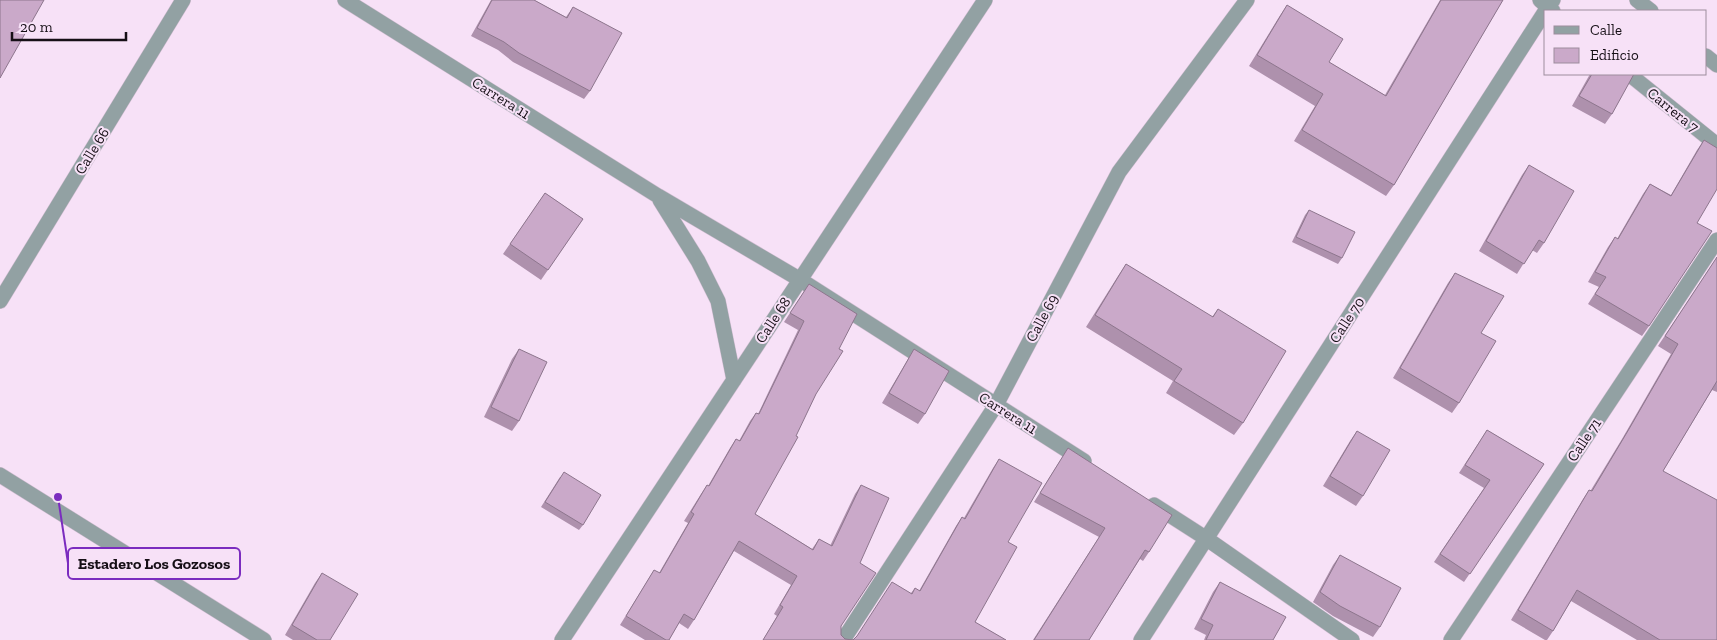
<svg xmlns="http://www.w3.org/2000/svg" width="1717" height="640" font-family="'Zilla Slab',serif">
<rect width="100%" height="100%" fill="#f7e1f7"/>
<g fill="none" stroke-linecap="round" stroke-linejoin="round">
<defs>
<path id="minor" d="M 345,0 L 658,196 L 799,279 L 1084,461
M 1637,0 L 1651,11
M 1706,56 L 1717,65
M 1629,74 L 1717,145
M 660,200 L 698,261 L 718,301 L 734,380
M 0,301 L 183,0
M 0,475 L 264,640
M 1154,505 L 1207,539 L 1352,640
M 562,640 L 985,0
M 843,640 L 996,405 L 1119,172 L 1247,0
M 1141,640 L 1548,7 L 1553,11
M 1451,640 L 1717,240"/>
<path id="tertiary" d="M 1540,0 L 1548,7 L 1553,0"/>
</defs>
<use href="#minor" stroke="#d3bfd3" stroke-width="16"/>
<use href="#tertiary" stroke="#d3bfd3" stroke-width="16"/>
<use href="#minor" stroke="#92a1a3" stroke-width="15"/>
<use href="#tertiary" stroke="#92a1a3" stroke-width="15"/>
</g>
<path fill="#ae91ad" d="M 491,0 L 534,0 L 566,17 L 573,7 L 590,91 L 584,99 L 513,62 L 498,50 L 471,36 Z
M 1440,0 L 1503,0 L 1394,185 L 1386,196 L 1294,141 L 1315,106 L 1249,66 L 1279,17 L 1287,5 L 1329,62 L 1385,95 Z
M 1590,74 L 1633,74 L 1612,114 L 1605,124 L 1572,106 Z
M 1704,140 L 1697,223 L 1649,326 L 1642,336 L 1588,304 L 1599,287 L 1588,282 L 1608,247 L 1615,237 L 1617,239 L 1643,194 L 1650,184 L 1671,195 L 1697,150 Z
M 1529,165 L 1544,243 L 1537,253 L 1532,250 L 1517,274 L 1479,251 L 1522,175 Z
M 545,193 L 583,219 L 541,280 L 503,254 Z
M 1309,210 L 1342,258 L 1338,264 L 1292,242 L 1305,215 Z
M 1717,257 L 1717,392 L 1712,390 L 1663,471 L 1717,640 L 1637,640 L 1571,601 L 1553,631 L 1547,640 L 1545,640 L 1511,620 L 1583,499 L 1589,490 L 1591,490 L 1622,439 L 1671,354 L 1658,346 Z
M 1126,264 L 1212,317 L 1218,309 L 1243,423 L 1234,435 L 1166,393 L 1173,381 L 1086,327 L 1118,276 Z
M 1455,273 L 1459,403 L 1452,413 L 1393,378 L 1448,283 Z
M 809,284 L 816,394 L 755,514 L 812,549 L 819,539 L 830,546 L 855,494 L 861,485 L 860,563 L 841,626 L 841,635 L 845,639 L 853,640 L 911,593 L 915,588 L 919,591 L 956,526 L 962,517 L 964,518 L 993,468 L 999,459 L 1008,542 L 975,622 L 1006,640 L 763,640 L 777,616 L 774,614 L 791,585 L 734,551 L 694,620 L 688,629 L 679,623 L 669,640 L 645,640 L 620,625 L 654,570 L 659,573 L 688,523 L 684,521 L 701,494 L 707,485 L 708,486 L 730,448 L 736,439 L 739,441 L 750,421 L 756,413 L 758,414 L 798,330 L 784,322 Z
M 519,349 L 519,421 L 512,431 L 484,417 L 512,359 Z
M 914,349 L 925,414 L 918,424 L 882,403 L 908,359 Z
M 1487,430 L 1544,464 L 1464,582 L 1434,562 L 1484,488 L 1459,473 Z
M 1357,431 L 1363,496 L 1356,506 L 1323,486 L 1350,441 Z
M 1068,448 L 1149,552 L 1143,561 L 1140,559 L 1089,640 L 1033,640 L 1099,537 L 1034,502 Z
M 560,477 L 583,525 L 579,530 L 541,507 Z
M 1340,555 L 1380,627 L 1373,637 L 1333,616 L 1313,602 L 1333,565 Z
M 322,573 L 330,640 L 293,640 L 285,635 L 315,583 Z
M 1220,582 L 1273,640 L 1204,640 L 1206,635 L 1194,629 L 1213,592 Z"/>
<path fill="#caa9c9" stroke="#8d768d" d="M 0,0 L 44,0 L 0,78 Z
M 492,0 L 534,0 L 567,18 L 573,7 L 622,33 L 590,91 L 519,53 L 504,42 L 477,28 Z
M 1441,0 L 1503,0 L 1394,185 L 1302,130 L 1323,94 L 1257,55 L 1287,5 L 1343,39 L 1329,62 L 1386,96 Z
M 1592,74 L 1634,74 L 1612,114 L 1579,96 Z
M 1704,140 L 1717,148 L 1717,189 L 1697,223 L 1712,231 L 1649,326 L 1595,294 L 1606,277 L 1595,272 L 1615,237 L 1618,239 L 1650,184 L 1671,196 Z
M 1529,165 L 1574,191 L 1544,243 L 1539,240 L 1524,264 L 1486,241 Z
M 545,193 L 583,219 L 548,270 L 510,244 Z
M 1309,210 L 1355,232 L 1342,258 L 1296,237 Z
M 1717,257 L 1717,381 L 1663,471 L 1717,500 L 1717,640 L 1660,640 L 1577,590 L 1553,631 L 1518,610 L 1589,490 L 1592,491 L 1629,429 L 1678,344 L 1665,336 Z
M 1126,264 L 1213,317 L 1218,309 L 1286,351 L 1243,423 L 1174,381 L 1182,369 L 1095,315 Z
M 1455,273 L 1504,296 L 1481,333 L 1496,341 L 1459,403 L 1400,368 Z
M 809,284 L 857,314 L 839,349 L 843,351 L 816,394 L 796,436 L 798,437 L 755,514 L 813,550 L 819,539 L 832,546 L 861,485 L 889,498 L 860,563 L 876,573 L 841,626 L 841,635 L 845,639 L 853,640 L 857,636 L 892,582 L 912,594 L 915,588 L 920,591 L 962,517 L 965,519 L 999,459 L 1042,483 L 1008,542 L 1017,547 L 975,622 L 1006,640 L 763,640 L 783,607 L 780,605 L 797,576 L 739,541 L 694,620 L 684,614 L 669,640 L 666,640 L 626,616 L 654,570 L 660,573 L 694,514 L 691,512 L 707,485 L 709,486 L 736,439 L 740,441 L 756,413 L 759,414 L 804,321 L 790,313 Z
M 519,349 L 547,362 L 519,421 L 491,407 Z
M 914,349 L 949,371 L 925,414 L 889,393 Z
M 1487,430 L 1544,464 L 1470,574 L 1440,554 L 1490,480 L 1465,465 Z
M 1357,431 L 1390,450 L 1363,496 L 1330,476 Z
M 1068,448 L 1172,515 L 1149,552 L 1145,550 L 1089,640 L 1034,640 L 1105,528 L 1040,493 Z
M 564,472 L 601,495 L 583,525 L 545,502 Z
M 1340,555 L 1401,588 L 1380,627 L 1340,606 L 1320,592 Z
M 322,573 L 358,594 L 330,640 L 317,640 L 292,625 Z
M 1220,582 L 1286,617 L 1273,640 L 1206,640 L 1213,625 L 1201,619 Z"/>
<g text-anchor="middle" stroke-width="4" stroke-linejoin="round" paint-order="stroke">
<g font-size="15" fill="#160f16" stroke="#f7e1f7">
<text transform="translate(501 98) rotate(32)" y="5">Carrera 11</text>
<text transform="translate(1673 110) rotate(39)" y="5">Carrera 7</text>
<text transform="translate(92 151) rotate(-59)" y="5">Calle 66</text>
<text transform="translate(1042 318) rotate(-62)" y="5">Calle 69</text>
<text transform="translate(773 320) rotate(-57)" y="5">Calle 68</text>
<text transform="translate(1347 320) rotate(-57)" y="5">Calle 70</text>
<text transform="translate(1008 413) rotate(32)" y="5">Carrera 11</text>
<text transform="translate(1584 440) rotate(-56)" y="5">Calle 71</text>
</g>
</g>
<path fill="none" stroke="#7b2cbf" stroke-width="2" d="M58 497L68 563"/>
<circle fill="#7b2cbf" stroke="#f7e1f7" stroke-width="2" cx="58" cy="497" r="5"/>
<rect fill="#f7e1f7" stroke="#7b2cbf" stroke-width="2" x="68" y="548" width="172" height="31" rx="5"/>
<g font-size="16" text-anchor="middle" font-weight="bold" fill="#160f16">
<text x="154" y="569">Estadero Los Gozosos</text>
</g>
<rect x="1544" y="10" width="162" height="65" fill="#f7e1f7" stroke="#9d8d9d"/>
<rect x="1554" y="26" width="25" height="8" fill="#92a1a3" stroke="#9d8d9d"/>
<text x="1590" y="35" font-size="15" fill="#160f16">Calle</text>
<rect x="1554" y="48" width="25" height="15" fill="#caa9c9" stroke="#9d8d9d"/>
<text x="1590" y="60" font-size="15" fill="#160f16">Edificio</text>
<path d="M12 32v8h114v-8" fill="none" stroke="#160f16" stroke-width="2.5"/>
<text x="20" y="32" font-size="15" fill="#160f16" stroke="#f7e1f7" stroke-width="4" paint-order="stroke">20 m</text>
</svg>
